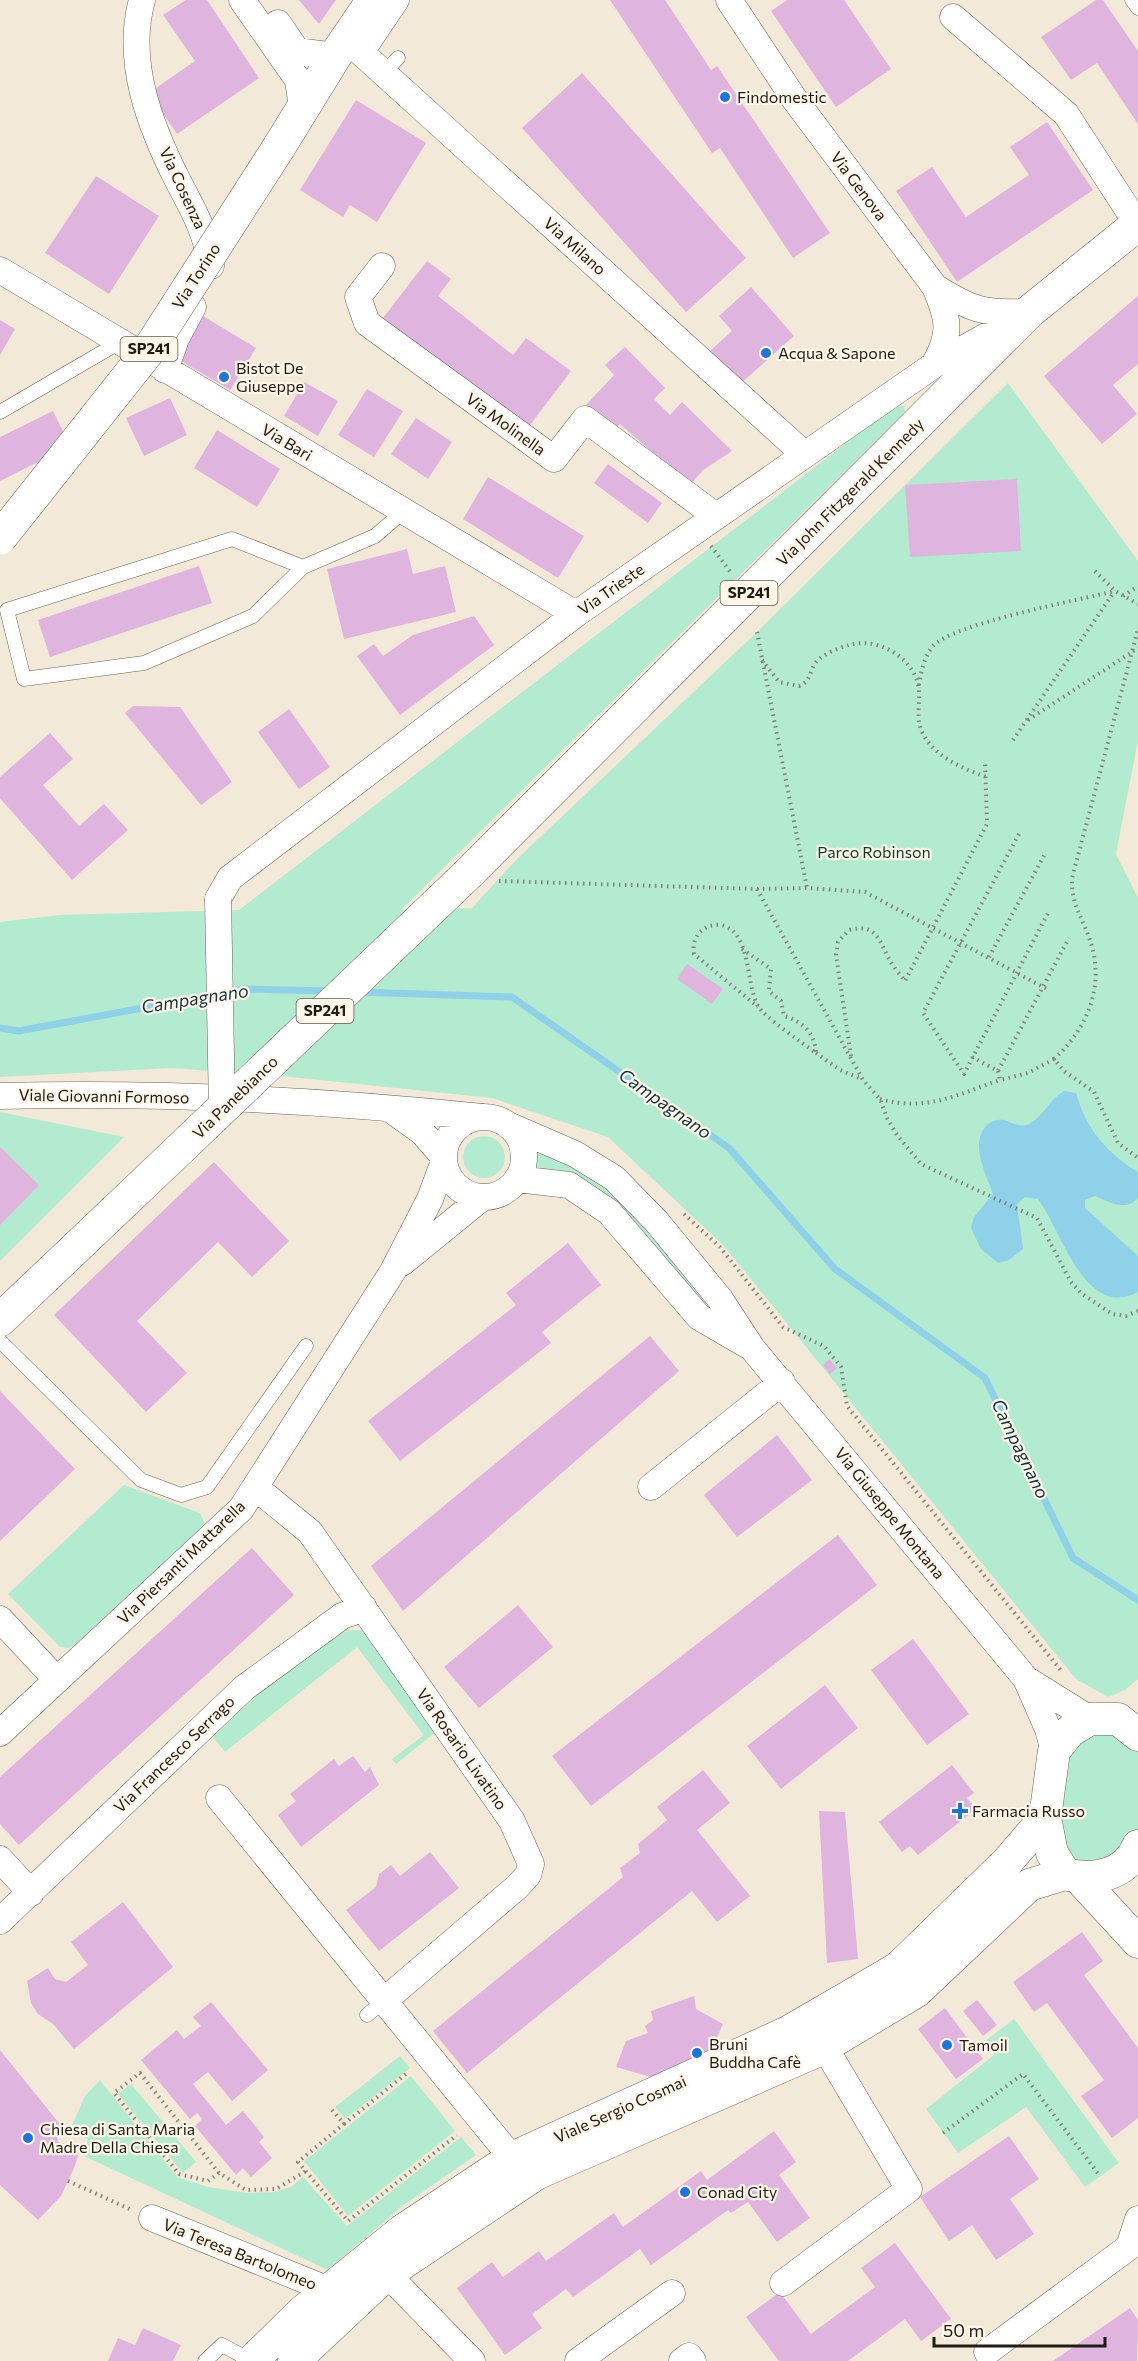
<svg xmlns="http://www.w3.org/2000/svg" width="1138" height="2361" font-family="Commissioner,sans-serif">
<rect width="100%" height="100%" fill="#f3e9d8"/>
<path fill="#b3ebd0" d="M 1008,383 L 1138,561 L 1138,740 L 1116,854 L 1138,898 L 1138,1679 L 1125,1690 L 1108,1697 L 1076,1679 L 724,1246 L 608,1137 L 492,1098 L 291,1077 L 172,1068 L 0,1077 L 0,922 L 60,915 L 239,910 L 893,407 L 904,406 L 905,412 L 401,910 L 472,908 L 517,859 L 757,632 Z
M 0,1112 L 124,1137 L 0,1261 Z
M463 1157a21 21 0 1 1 42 0a21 21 0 1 1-42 0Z
M 524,1140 L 608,1184 L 714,1303 L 721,1324 L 613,1208 L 525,1175 L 529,1158 Z
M 124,1485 L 200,1513 L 206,1526 L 76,1644 L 68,1648 L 60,1647 L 8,1594 Z
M 348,1630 L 368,1630 L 437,1731 L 396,1764 L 392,1759 L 424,1735 L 357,1647 L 225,1752 L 213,1737 C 255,1697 294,1655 348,1630 Z
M 1091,1724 L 1138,1745 L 1138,1833 L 1092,1873 L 1057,1851 L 1059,1752 Z
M 1014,2019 L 1119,2163 L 1085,2187 L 1026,2107 L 958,2153 L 926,2109 L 994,2055 L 985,2041 Z
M 400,2056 L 410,2068 L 345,2119 L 335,2107 Z
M 411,2076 L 455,2131 L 348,2216 L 304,2161 Z
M 100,2080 L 177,2177 L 208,2187 L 247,2193 L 275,2192 L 291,2187 L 303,2177 L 347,2226 L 461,2137 L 476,2155 L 401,2207 L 328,2270 L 84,2156 L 88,2139 L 69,2132 L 85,2096 Z
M 131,2084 L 196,2162 L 183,2173 L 118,2094 Z"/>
<path fill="#8ed1e9" d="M 1064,1091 L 1076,1093 C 1086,1129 1107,1153 1138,1172 L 1138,1198 C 1125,1212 1110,1202 1095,1196 L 1085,1200 L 1085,1208 L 1138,1256 L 1138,1292 C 1085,1321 1061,1229 1038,1199 L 1025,1197 L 1017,1204 L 1023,1249 L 1009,1260 L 998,1263 L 981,1249 L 971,1228 L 974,1217 L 993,1194 C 986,1174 969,1143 987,1125 C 991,1121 999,1119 1004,1120 C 1014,1123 1020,1129 1031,1123 C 1044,1115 1050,1099 1064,1091 Z"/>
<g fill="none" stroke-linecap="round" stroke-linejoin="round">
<path stroke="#8ed1e9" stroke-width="7" d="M 358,992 L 512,997 L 729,1148 L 835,1269 L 985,1378 L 1073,1558 L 1138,1600
M 0,1028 L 19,1031 L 244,989 L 329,991"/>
</g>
<path fill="#dfb4df" d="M 186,0 L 207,0 L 259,78 L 177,134 L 149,93 L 195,61 L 163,15 Z
M 299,0 L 336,0 L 319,24 Z
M 610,0 L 665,0 L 711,70 L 717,66 L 830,233 L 793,258 L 720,148 L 712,153 Z
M 787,0 L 844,0 L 891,69 L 836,107 L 771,11 Z
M 1096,0 L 1103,0 L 1138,51 L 1138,124 L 1097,63 L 1071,80 L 1041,37 Z
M 582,73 L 746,258 L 686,312 L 522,128 Z
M 356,100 L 426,143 L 377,222 L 350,205 L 343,217 L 300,190 Z
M 1047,122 L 1093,190 L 957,282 L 896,191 L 932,167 L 966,217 L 1029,175 L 1010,147 Z
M 96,176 L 159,216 L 109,294 L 45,253 Z
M 427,261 L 451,279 L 438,296 L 513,355 L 526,338 L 571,371 L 527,429 L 383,318 Z
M 751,287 L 794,336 L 739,385 L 710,351 L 732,331 L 719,316 Z
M 1138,296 L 1138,364 L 1113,385 L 1137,414 L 1102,444 L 1044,376 Z
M 203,316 L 256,348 L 230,390 L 178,359 Z
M 0,320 L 15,329 L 0,355 Z
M 625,347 L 665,388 L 654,399 L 670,415 L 682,402 L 732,451 L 703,470 L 690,485 L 620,424 L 615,429 L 586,405 L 614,375 L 605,365 Z
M 304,382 L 338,401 L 318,436 L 284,416 Z
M 367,389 L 403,411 L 374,457 L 338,435 Z
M 170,398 L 187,435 L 144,456 L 126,418 Z
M 53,411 L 70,446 L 0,481 L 0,437 Z
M 416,418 L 452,442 L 428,479 L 391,454 Z
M 217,430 L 280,469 L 257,507 L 194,468 Z
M 608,464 L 662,503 L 648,523 L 594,483 Z
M 488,477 L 584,536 L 558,578 L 463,519 Z
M 1017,479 L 1021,551 L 910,557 L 905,485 Z
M 407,549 L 413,574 L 445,566 L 456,612 L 344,639 L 327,569 Z
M 199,566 L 212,603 L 50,657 L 38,620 Z
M 474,616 L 494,645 L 400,715 L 357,656 L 374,644 L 383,656 L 413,635 Z
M 133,706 L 180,707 L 232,782 L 201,805 L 125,713 Z
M 289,709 L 330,767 L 299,789 L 258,732 Z
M 50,733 L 73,759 L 43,785 L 79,826 L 104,804 L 128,830 L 72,880 L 0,798 L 0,777 Z
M 687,964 L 723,989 L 712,1004 L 677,979 Z
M 0,1147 L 39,1185 L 0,1225 Z
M 214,1162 L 289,1241 L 252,1277 L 218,1242 L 137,1321 L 187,1373 L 146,1412 L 54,1315 Z
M 568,1243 L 601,1285 L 542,1332 L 551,1343 L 400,1461 L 368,1421 L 516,1305 L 506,1293 Z
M 650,1336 L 679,1371 L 403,1611 L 371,1566 Z
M 829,1359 L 837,1368 L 830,1374 L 823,1365 Z
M 0,1391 L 75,1469 L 0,1541 Z
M 777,1435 L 812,1480 L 737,1537 L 704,1495 Z
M 838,1535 L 877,1585 L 591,1806 L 552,1756 Z
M 252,1548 L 294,1595 L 19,1845 L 0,1824 L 0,1777 Z
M 518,1605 L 553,1647 L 479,1708 L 444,1667 Z
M 913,1639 L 969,1714 L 927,1745 L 871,1670 Z
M 825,1685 L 858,1728 L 781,1789 L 747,1746 Z
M 353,1756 L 365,1772 L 370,1767 L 379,1785 L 301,1847 L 278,1815 L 296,1801 L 290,1794 L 334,1759 L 339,1766 Z
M 952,1765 L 974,1793 L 967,1798 L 976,1809 L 918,1855 L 910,1846 L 902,1852 L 879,1822 Z
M 703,1770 L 730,1803 L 697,1830 L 750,1896 L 717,1922 L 692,1891 L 467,2073 L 433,2031 L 623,1877 L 620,1868 L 640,1853 L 638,1844 L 667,1820 L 657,1807 Z
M 819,1811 L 845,1812 L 858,1959 L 827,1963 Z
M 430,1852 L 459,1888 L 379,1951 L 346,1910 L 376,1887 L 379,1874 L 391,1865 L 400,1876 Z
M 123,1902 L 173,1967 L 74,2049 L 53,2024 L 38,2014 L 31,2003 L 27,1981 L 48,1968 L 55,1979 L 66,1982 L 88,1965 L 71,1942 Z
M 1082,1932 L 1103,1961 L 1084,1975 L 1138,2048 L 1138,2118 L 1112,2138 L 1081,2096 L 1104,2080 L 1047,2003 L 1034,2012 L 1013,1982 Z
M 694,1996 L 696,2009 L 723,2024 L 708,2057 L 651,2077 L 616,2067 L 626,2041 L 648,2033 L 645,2026 L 653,2020 L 651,2011 Z
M 977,2000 L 997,2025 L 983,2036 L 963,2011 Z
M 211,2002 L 268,2070 L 232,2101 L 208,2072 L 193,2084 L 226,2125 L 243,2111 L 264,2137 L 259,2142 L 272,2158 L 251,2177 L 243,2168 L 236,2175 L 195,2126 L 202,2119 L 197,2113 L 190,2119 L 141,2060 L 177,2030 L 184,2039 L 201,2026 L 193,2017 Z
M 945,2008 L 983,2059 L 956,2079 L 918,2029 Z
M 0,2050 L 63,2128 L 56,2133 L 58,2142 L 80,2148 L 75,2166 L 61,2196 L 38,2220 L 0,2185 Z
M 774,2131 L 796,2162 L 779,2175 L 810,2218 L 777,2242 L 748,2202 L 731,2213 L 728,2210 L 651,2265 L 640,2249 L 573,2297 L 566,2289 L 532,2314 L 542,2328 L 505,2355 L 457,2288 L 492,2262 L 503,2277 L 539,2251 L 546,2261 L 614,2213 L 623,2227 L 701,2171 L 707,2180 Z
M 1009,2136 L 1039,2179 L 1010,2199 L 1034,2234 L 996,2260 L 972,2225 L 949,2241 L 920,2197 Z
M 895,2243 L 951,2319 L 921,2341 L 905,2319 L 848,2361 L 779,2361 L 746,2317 L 780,2292 L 811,2334 L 875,2287 L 861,2268 Z
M 1130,2308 L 1138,2320 L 1137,2361 L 1053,2361 Z
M 143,2328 L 181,2345 L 173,2361 L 108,2361 L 118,2338 L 135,2345 Z"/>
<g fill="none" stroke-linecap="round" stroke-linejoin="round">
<defs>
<path id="service" d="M 1132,0 L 1138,8
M 384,73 L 398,58
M 0,412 L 120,342
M 303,567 L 253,616 L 144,663 L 24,679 L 7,610 L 232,539 L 303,567 L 375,536 L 404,511
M 0,1341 L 141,1480 L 181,1495 L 207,1487 L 306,1346
M 367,2015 L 385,2000
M 205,2361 L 222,2345 L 252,2361"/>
<path id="minor" d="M 142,0 C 125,62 150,126 178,181 C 194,212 206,231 211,266
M 242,0 L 298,80 L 302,108
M 729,0 L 795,100 L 935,287 C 970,309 983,314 1026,312
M 953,17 L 1066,114 L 1137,224
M 278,23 L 297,51 L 335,56
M 346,39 L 804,454
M 361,52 L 396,0
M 382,266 L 358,297 L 367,323 L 554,459 L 585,419 L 716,516
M 0,270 L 576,614
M 934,365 C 952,333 949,320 935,287
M 165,370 L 176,339 L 193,307
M 218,899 L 230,878 L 576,614 L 934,365 L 1006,325
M 0,1096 C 161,1092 322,1100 482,1117
M 390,1109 L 422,1132 L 444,1157
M444 1157a40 40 0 1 1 80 0a40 40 0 1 1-80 0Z
M 508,1125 L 575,1154 L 614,1178 L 657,1222 L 720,1299 L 752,1348 L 1026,1679 L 1048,1729 L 1054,1751
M 517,1179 L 569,1185 L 609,1212 L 699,1317 L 747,1345
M 402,1263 L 483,1197
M 255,1487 L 310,1532 L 512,1821 L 531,1864 L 528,1875 L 517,1887 L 385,2000
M 651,1487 L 782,1382
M 0,1619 L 56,1679
M 1026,1679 L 1090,1719
M 0,1733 L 241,1509 L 393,1271 L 430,1199 L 444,1161
M 219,1798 L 512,2158
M 0,1859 L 31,1893
M 0,1921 L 244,1688 L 342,1616 L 364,1608
M 152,2218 L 329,2290
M 387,2274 L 472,2361
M 783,2283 L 909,2189 L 824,2046
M 987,2352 L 1129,2247 L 1138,2219
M 578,2361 L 672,2293
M 682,2361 L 689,2356 L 693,2361"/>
<path id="tertiary" d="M 1138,1735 L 1118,1719 L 1090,1719 L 1070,1731 L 1054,1751 L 1045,1818 L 1052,1853 L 1065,1874 C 1093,1881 1126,1876 1138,1846
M 1079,1878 L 1138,1942
M 252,2361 L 302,2312 L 403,2230 L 512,2158 L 788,2032 L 898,1968 L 1007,1862 L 1045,1818
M 294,2361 L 387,2274 L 536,2174 L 817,2051 L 917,1991 L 1029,1885 L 1065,1874"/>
<path id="primary" d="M 279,147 L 335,56 L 373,0
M 469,873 L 1029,312 L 1138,224
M 0,1320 L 180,1149"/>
</defs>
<use href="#service" stroke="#6d6456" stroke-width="15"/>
<use href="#minor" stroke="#6d6456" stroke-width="27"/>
<use href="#tertiary" stroke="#6d6456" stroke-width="33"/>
<use href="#primary" stroke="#6d6456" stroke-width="34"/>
<path stroke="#888176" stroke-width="4" stroke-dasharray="1.5 4.5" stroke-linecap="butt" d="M 711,546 L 732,574
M 1095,571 L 1115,591 L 1138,604
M 1123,596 L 1138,586
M 757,632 L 807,888
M 762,660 L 779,682 L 799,686 C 810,682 809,674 814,665 C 819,655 839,648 849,645 C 877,637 911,656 918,684 C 922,700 914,717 923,734 C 935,757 962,768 986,777
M 919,685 C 921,672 924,657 933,646 C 952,624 1079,600 1115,591
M 1028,720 L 1132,652 L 1138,629
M 1013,740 L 1114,592
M 1019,834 L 923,1013 L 964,1074 L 1048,913
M 499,881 L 757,889 L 807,888 L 865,892 L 1047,989
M 757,889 L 863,1080 L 880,1099 L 887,1118 L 897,1135 L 921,1164 L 1037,1218 L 1071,1282 L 1081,1293 L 1112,1314 L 1126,1316 L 1138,1311
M 742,949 L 771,969 L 769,991 L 781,1001 L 784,1016 C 802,1021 815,1033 816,1053 C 804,1044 763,1016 758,1006 C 745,983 752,932 721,925 C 713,924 705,927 700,932 C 694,939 693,945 694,954 L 758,1007
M 989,957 L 1046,852
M 816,1053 L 840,1070 L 862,1079
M 851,1056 L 836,955 L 838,942 L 849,930 C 875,923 879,939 888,957 C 892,966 900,974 905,981 L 987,824 L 985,760
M 972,1057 L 998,1071 L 1069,938
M 1054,1059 C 1085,1031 1104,990 1092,947 C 1085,920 1071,908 1072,878 L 1132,652 L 1138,648
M 998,1071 L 1000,1080 L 1028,1073 L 1054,1059 L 1064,1071 L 1094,1092 L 1118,1143 L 1138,1158
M 880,1099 C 926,1112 956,1095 1000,1080
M 684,1214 L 720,1247 L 783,1327 L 824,1346 L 841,1367 L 847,1406 L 1063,1673
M 332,2110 L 344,2124 L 298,2162 L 348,2221 L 457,2135
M 344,2124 L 407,2073
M 943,2133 L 1023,2074 L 1100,2176
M 219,2173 L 140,2073 L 114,2093 L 179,2174 L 208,2181 L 219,2173 L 246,2190 L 276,2189 L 306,2171
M 68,2181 L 132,2210"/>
<use href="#service" stroke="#fff" stroke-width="14"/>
<use href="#minor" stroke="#fff" stroke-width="26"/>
<use href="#tertiary" stroke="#fff" stroke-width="32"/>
<use href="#primary" stroke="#fff" stroke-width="33"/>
<defs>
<path id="minor-bridge" d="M 218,899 L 222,1109"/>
<path id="primary-bridge" d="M 0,538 L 146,354 L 279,147
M 180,1149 L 469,873"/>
</defs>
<use href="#minor-bridge" stroke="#6d6456" stroke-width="27" stroke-linecap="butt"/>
<use href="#primary-bridge" stroke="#6d6456" stroke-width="34" stroke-linecap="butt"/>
<use href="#minor-bridge" stroke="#fff" stroke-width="26"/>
<use href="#primary-bridge" stroke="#fff" stroke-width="33"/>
</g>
<g fill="#1a75de" stroke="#fef6e9" stroke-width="2">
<circle cx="725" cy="97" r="6"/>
<circle cx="766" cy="353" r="6"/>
<circle cx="224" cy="377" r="6"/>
<path d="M957 1802h6v6h6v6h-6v6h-6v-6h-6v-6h6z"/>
<circle cx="947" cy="2045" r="6"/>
<circle cx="697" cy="2053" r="6"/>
<circle cx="28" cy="2138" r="6"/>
<circle cx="685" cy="2192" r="6"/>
</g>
<g text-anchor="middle" stroke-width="4.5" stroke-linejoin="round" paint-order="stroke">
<g fill="#fef6e9" stroke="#625d55" stroke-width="1.5">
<rect x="120.5" y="337" width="57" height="24" rx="4.5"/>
<rect x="720.5" y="581" width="57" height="24" rx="4.5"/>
<rect x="296.5" y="999" width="57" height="24" rx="4.5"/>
</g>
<g font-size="15" font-weight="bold" fill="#1f1b15">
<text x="149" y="354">SP241</text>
<text x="749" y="598">SP241</text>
<text x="325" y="1016">SP241</text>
</g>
<g font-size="16" fill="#1f1b15" stroke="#fef6e9" text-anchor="start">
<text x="737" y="103">Findomestic</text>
<text x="778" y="359">Acqua &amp; Sapone</text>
<text x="236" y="374">Bistot De<tspan x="236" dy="18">Giuseppe</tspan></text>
<text x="972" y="1817">Farmacia Russo</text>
<text x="709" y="2050">Bruni<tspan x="709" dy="18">Buddha Cafè</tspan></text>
<text x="959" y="2051">Tamoil</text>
<text x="40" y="2135">Chiesa di Santa Maria<tspan x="40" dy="18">Madre Della Chiesa</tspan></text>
<text x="697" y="2198">Conad City</text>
</g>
<g font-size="16" fill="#1f1b15" stroke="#fef6e9">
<text transform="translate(859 186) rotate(53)" y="6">Via Genova</text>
<text transform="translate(183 188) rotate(65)" y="6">Via Cosenza</text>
<text transform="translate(575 246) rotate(42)" y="6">Via Milano</text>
<text transform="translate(196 276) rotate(-57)" y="6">Via Torino</text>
<text transform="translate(506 424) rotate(36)" y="6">Via Molinella</text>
<text transform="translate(287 442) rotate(31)" y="6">Via Bari</text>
<text transform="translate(850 492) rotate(-45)" y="6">Via John Fitzgerald Kennedy</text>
<text transform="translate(611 589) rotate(-35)" y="6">Via Trieste</text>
<text transform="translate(104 1096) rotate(1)" y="6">Viale Giovanni Formoso</text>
<text transform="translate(235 1097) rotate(-44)" y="6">Via Panebianco</text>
<text transform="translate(890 1513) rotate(51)" y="6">Via Giuseppe Montana</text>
<text transform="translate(181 1562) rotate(-44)" y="6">Via Piersanti Mattarella</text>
<text transform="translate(462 1749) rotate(55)" y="6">Via Rosario Livatino</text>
<text transform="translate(174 1754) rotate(-44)" y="6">Via Francesco Serrago</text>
<text transform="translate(620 2109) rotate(-24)" y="6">Viale Sergio Cosmai</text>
<text transform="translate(240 2254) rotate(22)" y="6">Via Teresa Bartolomeo</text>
</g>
<g font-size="16" fill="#083d29" stroke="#fef6e9">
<text x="874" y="858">Parco Robinson</text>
</g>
<g font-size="18" font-style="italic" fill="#13333e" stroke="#fef6e9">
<text transform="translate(195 999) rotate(-9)" y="6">Campagnano</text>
<text transform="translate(665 1104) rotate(35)" y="6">Campagnano</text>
<text transform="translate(1020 1449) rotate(64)" y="6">Campagnano</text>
</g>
</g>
<path d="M934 2337v9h171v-9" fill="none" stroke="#1f1b15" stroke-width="3"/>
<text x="943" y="2337" font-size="18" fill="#1f1b15" stroke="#fef6e9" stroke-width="4.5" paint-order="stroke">50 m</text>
</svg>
